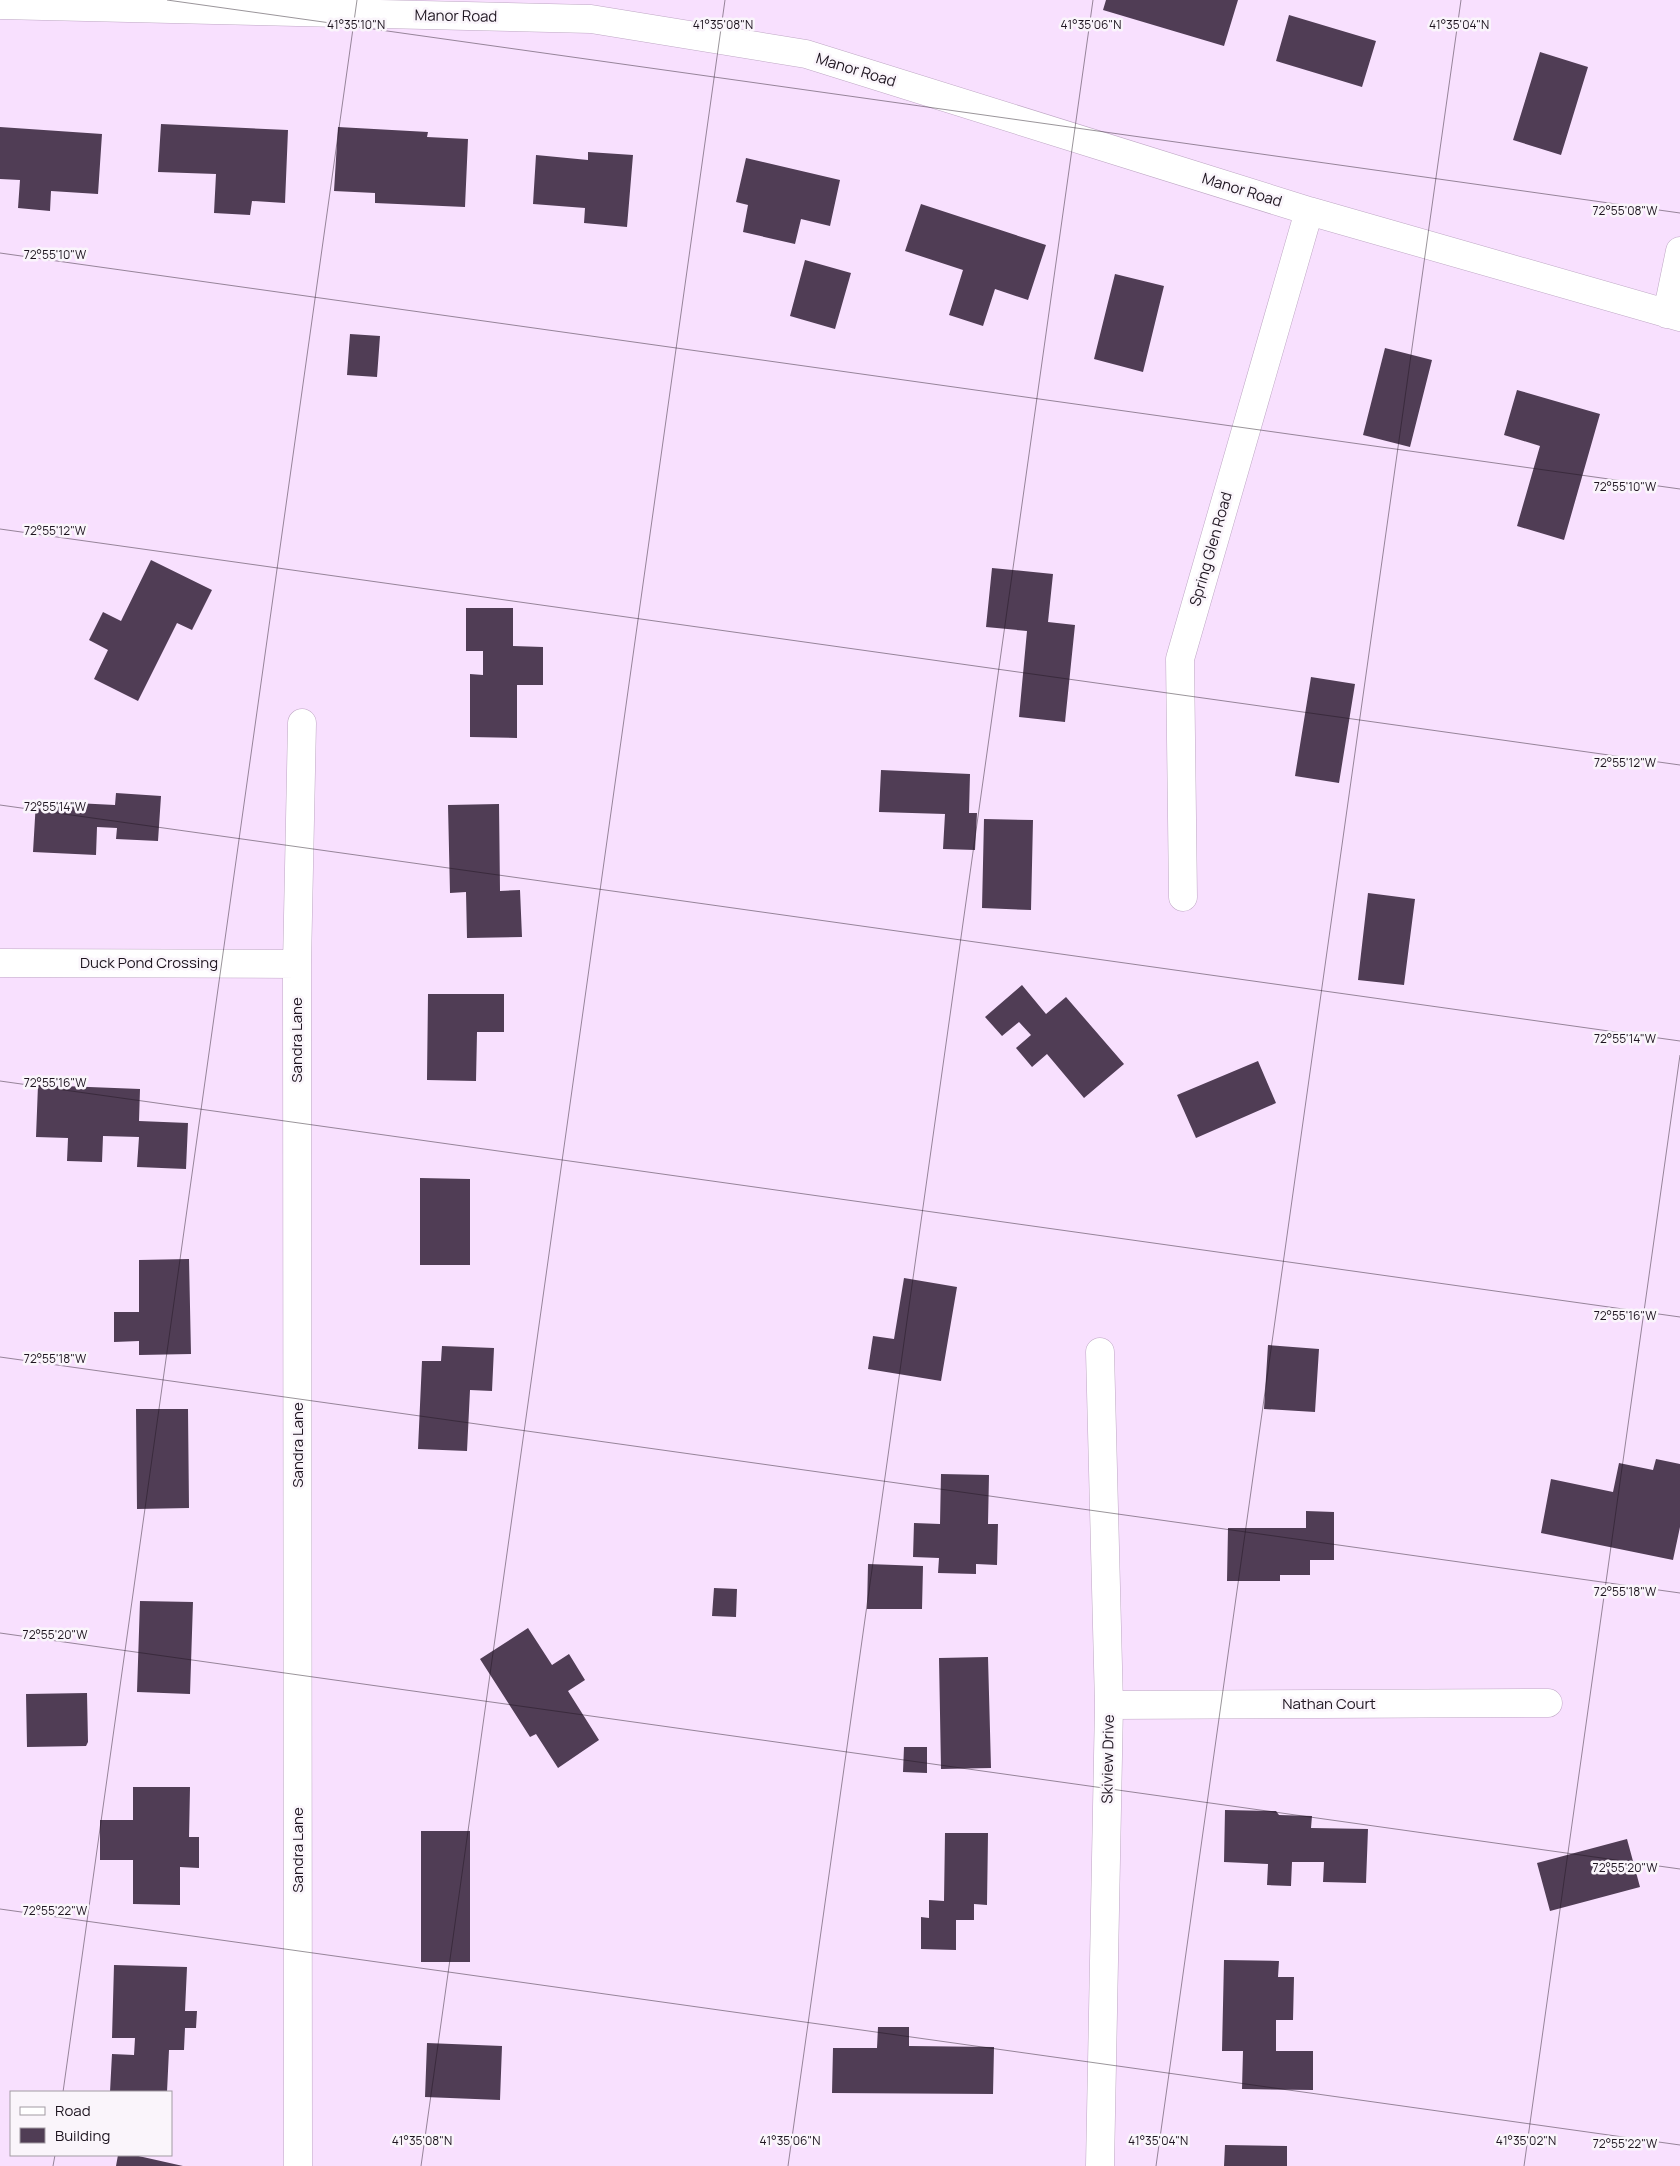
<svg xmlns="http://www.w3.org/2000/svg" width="1680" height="2166" font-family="Manrope,sans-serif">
<rect width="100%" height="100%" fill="#f8e0fe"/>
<path fill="#503d55" d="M 1106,0 L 1238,0 L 1224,46 L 1103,10 Z
M 1289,15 L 1376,41 L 1362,87 L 1276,61 Z
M 1540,52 L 1588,67 L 1561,155 L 1513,140 Z
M 161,124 L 288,130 L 285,203 L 252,201 L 250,215 L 214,213 L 216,174 L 158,172 Z
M 0,127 L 102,134 L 98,194 L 51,191 L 50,211 L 18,208 L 20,180 L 0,179 Z
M 338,127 L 428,132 L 427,137 L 468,139 L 465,207 L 375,203 L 375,193 L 334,191 Z
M 588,152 L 633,155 L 627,227 L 584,223 L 585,208 L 533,204 L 536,155 L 588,160 Z
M 746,158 L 840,180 L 830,226 L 801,219 L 795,244 L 743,232 L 748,205 L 736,202 Z
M 921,204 L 1046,245 L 1028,300 L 995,289 L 983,326 L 949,315 L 963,270 L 905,251 Z
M 805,260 L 851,273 L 835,329 L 790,316 Z
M 1115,274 L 1164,286 L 1143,372 L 1094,359 Z
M 350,334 L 380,336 L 377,377 L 347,375 Z
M 1385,348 L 1432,360 L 1410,447 L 1363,435 Z
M 1517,390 L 1600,414 L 1564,540 L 1517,526 L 1540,446 L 1504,435 Z
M 151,560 L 212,590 L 192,630 L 177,623 L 138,701 L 94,679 L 108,650 L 89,640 L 103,612 L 121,621 Z
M 992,568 L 1053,574 L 1048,622 L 1075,625 L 1065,722 L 1019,717 L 1027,631 L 986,627 Z
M 466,608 L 513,608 L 513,646 L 543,647 L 543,685 L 517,685 L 517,738 L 470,737 L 470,674 L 483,675 L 483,651 L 466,651 Z
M 1311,677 L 1355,684 L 1339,783 L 1295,776 Z
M 881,770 L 970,774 L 969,813 L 977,813 L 975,850 L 943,849 L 945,814 L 879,812 Z
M 116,793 L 161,796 L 158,841 L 116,839 L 117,828 L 97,827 L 96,855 L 33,852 L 36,801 L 115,805 Z
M 499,804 L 500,891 L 520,890 L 522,937 L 467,938 L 466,892 L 450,893 L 448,805 Z
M 984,819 L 1033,820 L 1031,910 L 982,908 Z
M 1368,893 L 1415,899 L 1404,985 L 1358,980 Z
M 1022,985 L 1046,1014 L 1066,997 L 1124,1064 L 1084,1098 L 1047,1054 L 1032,1067 L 1016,1048 L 1031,1035 L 1019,1022 L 1002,1036 L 985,1017 Z
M 428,994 L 504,994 L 504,1032 L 477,1032 L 476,1081 L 427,1080 Z
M 1258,1061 L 1276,1103 L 1196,1138 L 1177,1095 Z
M 38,1085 L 140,1089 L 139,1121 L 188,1123 L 186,1169 L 137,1167 L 139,1137 L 103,1136 L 102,1162 L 67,1161 L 68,1138 L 36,1137 Z
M 420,1178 L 470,1179 L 470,1265 L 420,1265 Z
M 189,1259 L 191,1354 L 139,1355 L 139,1341 L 114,1342 L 114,1312 L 139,1312 L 139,1260 Z
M 904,1278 L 957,1287 L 941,1381 L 868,1369 L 873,1336 L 894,1339 Z
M 1268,1345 L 1319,1349 L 1315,1412 L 1264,1409 Z
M 442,1346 L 494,1348 L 492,1391 L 470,1390 L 467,1451 L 418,1449 L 422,1361 L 441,1361 Z
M 136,1409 L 188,1409 L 189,1508 L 137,1509 Z
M 1656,1459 L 1680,1464 L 1680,1527 L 1673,1560 L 1541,1533 L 1551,1479 L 1613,1492 L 1619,1463 L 1653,1470 Z
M 941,1474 L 989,1475 L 988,1524 L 998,1524 L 997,1565 L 976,1564 L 976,1574 L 938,1573 L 939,1558 L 913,1557 L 914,1523 L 940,1524 Z
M 1306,1511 L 1334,1512 L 1334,1560 L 1310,1560 L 1310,1575 L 1280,1575 L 1280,1581 L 1227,1581 L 1228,1528 L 1306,1528 Z
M 868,1564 L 923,1566 L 922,1609 L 867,1609 Z
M 714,1588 L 737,1589 L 736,1617 L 712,1616 Z
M 140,1601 L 193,1602 L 190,1694 L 137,1692 Z
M 528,1628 L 552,1665 L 569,1654 L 585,1680 L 568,1691 L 599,1740 L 558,1768 L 536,1734 L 530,1737 L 480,1659 Z
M 988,1657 L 991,1768 L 941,1769 L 939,1658 Z
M 87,1693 L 88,1742 L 86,1746 L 27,1747 L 26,1694 Z
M 904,1747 L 927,1747 L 927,1773 L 903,1772 Z
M 133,1787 L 190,1787 L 189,1837 L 199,1837 L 199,1868 L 180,1867 L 180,1905 L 133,1904 L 133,1860 L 100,1860 L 100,1820 L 133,1820 Z
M 1225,1810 L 1276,1811 L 1279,1815 L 1312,1816 L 1311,1828 L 1368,1829 L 1366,1883 L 1323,1882 L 1324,1862 L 1292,1862 L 1291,1886 L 1267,1885 L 1268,1864 L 1224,1862 Z
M 421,1831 L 470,1831 L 470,1962 L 421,1962 Z
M 945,1833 L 988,1833 L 987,1905 L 974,1904 L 974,1920 L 956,1920 L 956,1950 L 921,1949 L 921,1917 L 929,1918 L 929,1900 L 944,1901 Z
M 1627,1839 L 1640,1887 L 1550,1911 L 1537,1863 Z
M 1224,1960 L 1279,1961 L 1278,1977 L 1294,1977 L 1293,2020 L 1276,2020 L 1276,2051 L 1313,2051 L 1313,2090 L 1242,2089 L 1243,2051 L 1222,2051 Z
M 114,1965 L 187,1967 L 185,2011 L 197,2011 L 196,2028 L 185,2028 L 184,2050 L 169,2050 L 167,2092 L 110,2092 L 112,2054 L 134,2055 L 135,2038 L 112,2038 Z
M 878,2027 L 909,2027 L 909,2046 L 994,2047 L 993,2094 L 832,2093 L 833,2048 L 877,2048 Z
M 427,2043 L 502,2046 L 500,2100 L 425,2097 Z
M 1225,2145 L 1287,2146 L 1287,2166 L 1224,2166 Z
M 118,2155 L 134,2155 L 183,2166 L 116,2166 Z"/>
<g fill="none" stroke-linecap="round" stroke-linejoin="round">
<defs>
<path id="minor" d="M 0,5 L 591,19 L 806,54 L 1309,211 L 1680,317
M 1667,314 L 1680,251
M 1183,897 L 1180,659 L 1309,211
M 0,963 L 297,964
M 1109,1705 L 1548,1703
M 298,2166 L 297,964 L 302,723
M 1100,2166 L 1109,1705 L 1100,1352"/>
</defs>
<use href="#minor" stroke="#bea7c4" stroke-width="29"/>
<use href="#minor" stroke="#fff" stroke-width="28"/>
</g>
<path fill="none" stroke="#1e1520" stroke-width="1" stroke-opacity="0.45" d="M 167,0 L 1680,213M 0,253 L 1680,489M 0,529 L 1680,765M 0,805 L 1680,1041M 0,1081 L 1680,1317M 0,1357 L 1680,1593M 0,1633 L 1680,1869M 0,1909 L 1680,2145M 63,2092 L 357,0M 53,2166 L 55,2155M 421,2166 L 725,0M 788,2166 L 1093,0M 1156,2166 L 1461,0M 1524,2166 L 1680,1055"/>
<g text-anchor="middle" stroke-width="5" stroke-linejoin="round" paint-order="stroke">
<g font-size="15" fill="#1e1520" stroke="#faf5fb">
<text transform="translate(456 16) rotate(1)" y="5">Manor Road</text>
<text transform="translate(856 70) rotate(17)" y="5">Manor Road</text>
<text transform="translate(1242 190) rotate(17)" y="5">Manor Road</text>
<text transform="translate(1211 549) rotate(-74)" y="5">Spring Glen Road</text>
<text x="149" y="968">Duck Pond Crossing</text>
<text transform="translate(297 1040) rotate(-90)" y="5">Sandra Lane</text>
<text transform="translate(298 1445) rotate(-90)" y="5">Sandra Lane</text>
<text x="1329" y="1709">Nathan Court</text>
<text transform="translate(1108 1759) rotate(-89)" y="5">Skiview Drive</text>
<text transform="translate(298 1850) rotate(-90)" y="5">Sandra Lane</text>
</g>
</g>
<g font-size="12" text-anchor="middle" fill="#1e1520" stroke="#faf5fb" stroke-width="5" stroke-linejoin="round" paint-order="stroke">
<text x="356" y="29">41°35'10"N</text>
<text x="723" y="29">41°35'08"N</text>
<text x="1091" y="29">41°35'06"N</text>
<text x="1459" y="29">41°35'04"N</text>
<text x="1625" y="215">72°55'08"W</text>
<text x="55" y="259">72°55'10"W</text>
<text x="1625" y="491">72°55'10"W</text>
<text x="55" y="535">72°55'12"W</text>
<text x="1625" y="767">72°55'12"W</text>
<text x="55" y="811">72°55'14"W</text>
<text x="1625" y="1043">72°55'14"W</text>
<text x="55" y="1087">72°55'16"W</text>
<text x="1625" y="1320">72°55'16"W</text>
<text x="55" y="1363">72°55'18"W</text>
<text x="1625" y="1596">72°55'18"W</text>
<text x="55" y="1639">72°55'20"W</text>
<text x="1625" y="1872">72°55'20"W</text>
<text x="55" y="1915">72°55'22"W</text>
<text x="422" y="2145">41°35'08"N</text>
<text x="790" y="2145">41°35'06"N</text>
<text x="1158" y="2145">41°35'04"N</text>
<text x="1526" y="2145">41°35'02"N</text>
<text x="1625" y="2148">72°55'22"W</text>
</g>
<rect x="10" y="2091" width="162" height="65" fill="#faf5fb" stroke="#a29ba3"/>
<rect x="20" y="2107" width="25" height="8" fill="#ffffff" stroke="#a29ba3"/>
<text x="55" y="2116" font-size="15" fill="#1e1520">Road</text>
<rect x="20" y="2128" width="25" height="15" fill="#503d55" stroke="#a29ba3"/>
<text x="55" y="2141" font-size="15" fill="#1e1520">Building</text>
</svg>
